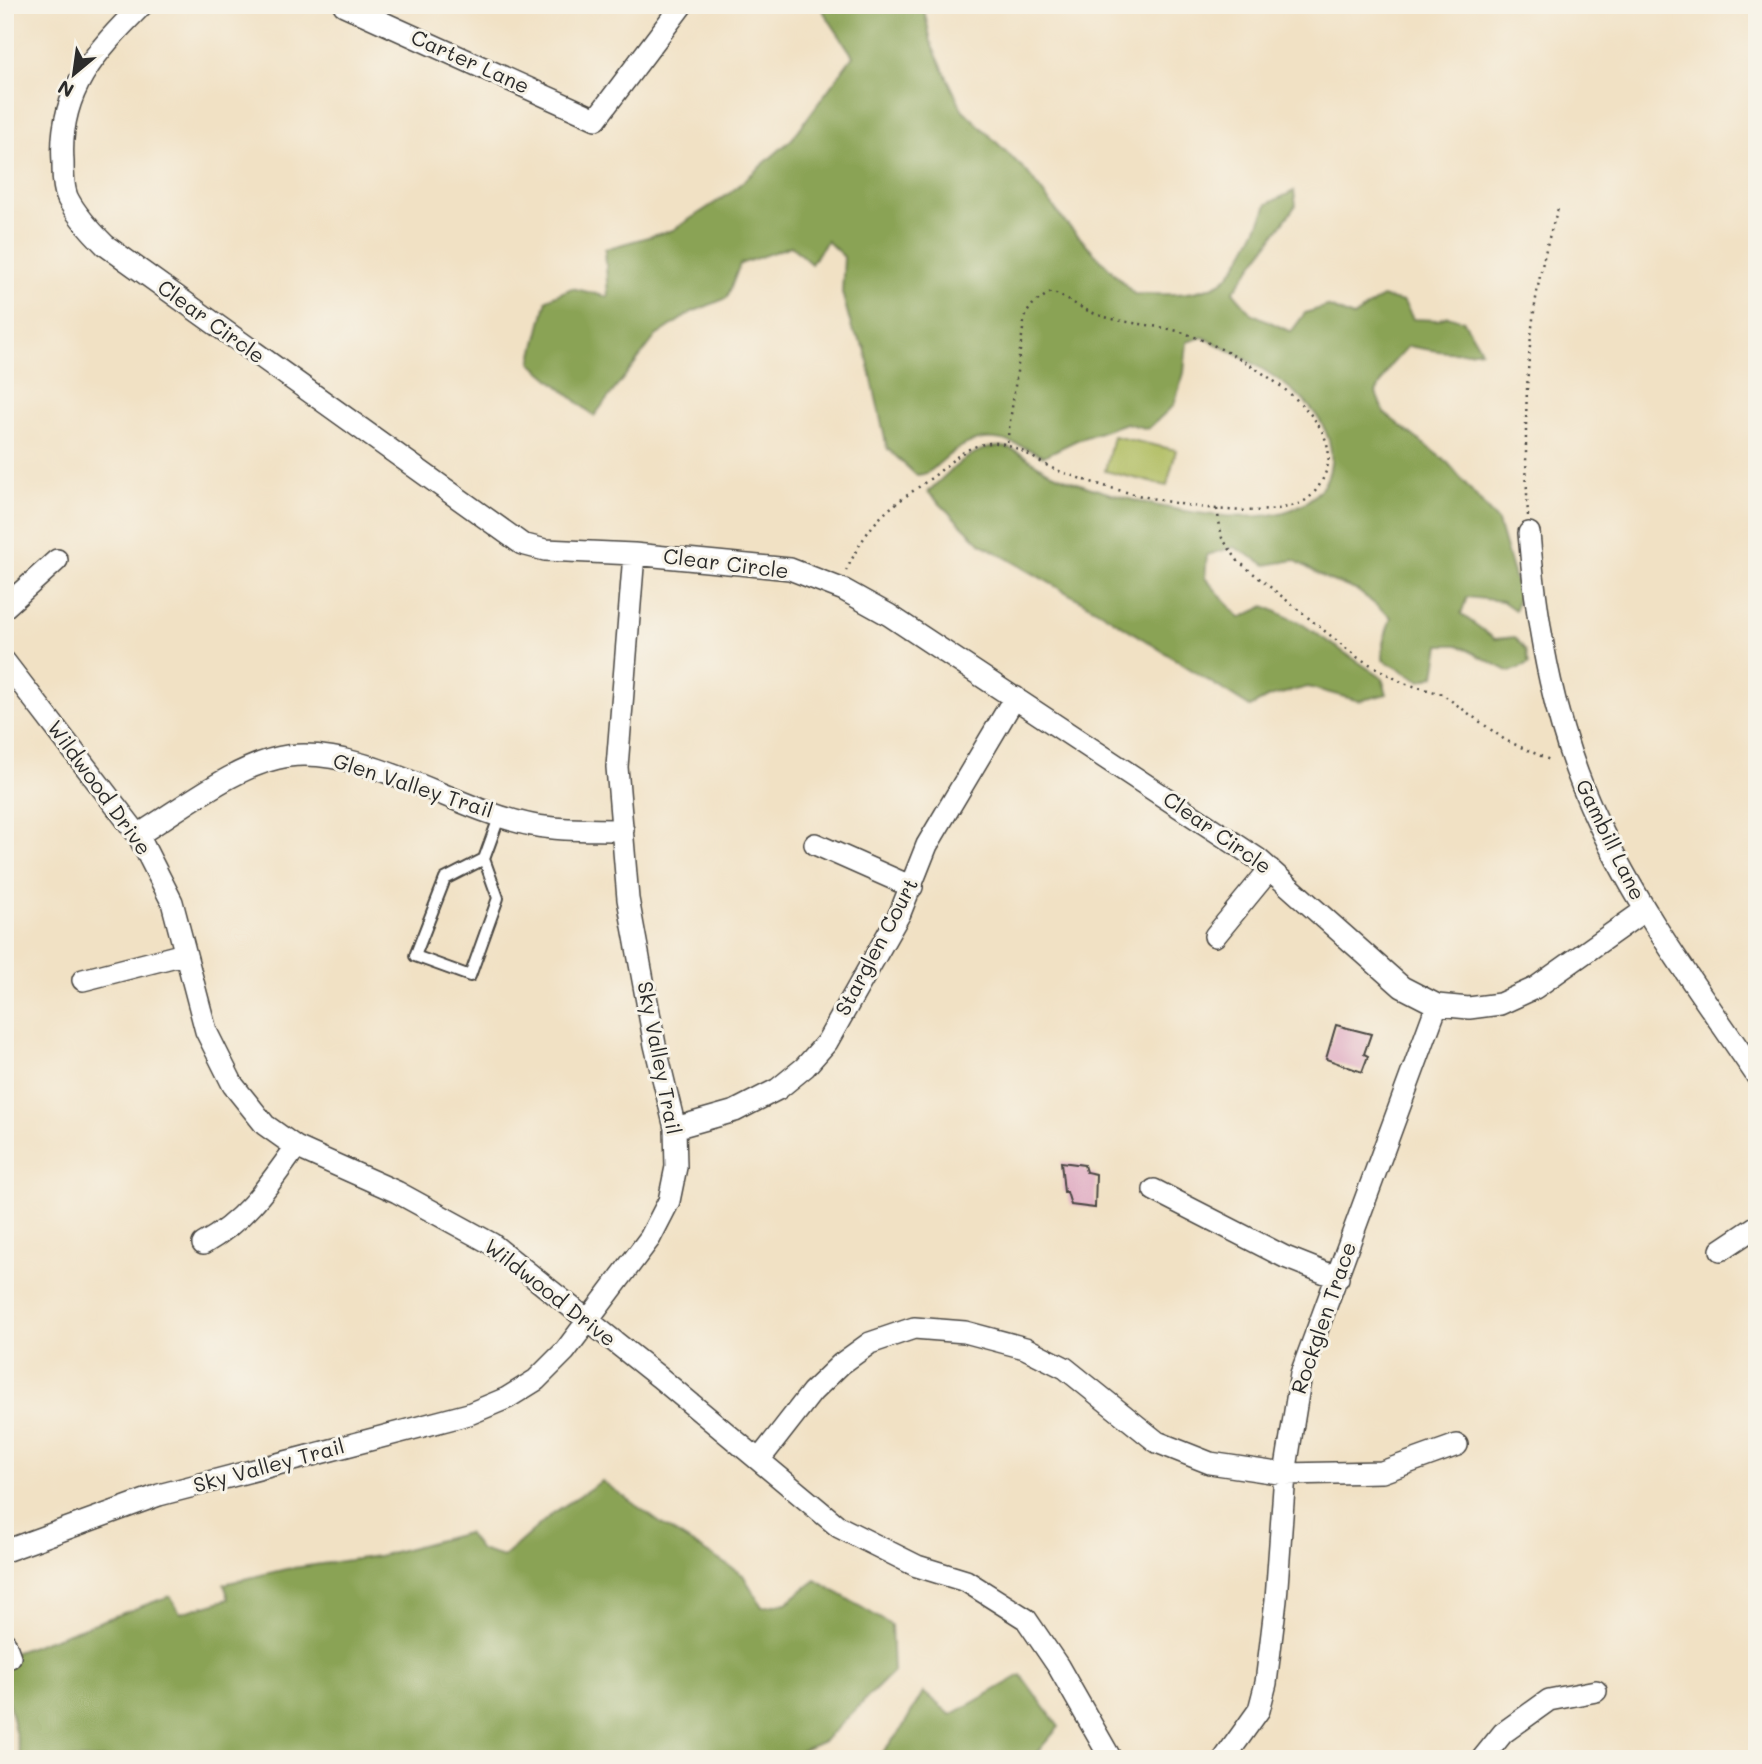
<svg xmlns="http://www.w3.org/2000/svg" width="1762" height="1764" font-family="Mali,sans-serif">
<rect width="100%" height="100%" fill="#f7f3e8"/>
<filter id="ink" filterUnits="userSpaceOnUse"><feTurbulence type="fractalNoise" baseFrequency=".0143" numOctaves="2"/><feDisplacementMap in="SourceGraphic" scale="14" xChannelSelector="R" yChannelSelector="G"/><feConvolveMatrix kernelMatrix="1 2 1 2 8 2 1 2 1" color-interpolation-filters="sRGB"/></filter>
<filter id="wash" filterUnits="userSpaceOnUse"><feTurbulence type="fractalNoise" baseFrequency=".00686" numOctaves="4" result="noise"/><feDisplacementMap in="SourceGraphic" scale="28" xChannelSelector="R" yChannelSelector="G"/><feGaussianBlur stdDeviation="1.57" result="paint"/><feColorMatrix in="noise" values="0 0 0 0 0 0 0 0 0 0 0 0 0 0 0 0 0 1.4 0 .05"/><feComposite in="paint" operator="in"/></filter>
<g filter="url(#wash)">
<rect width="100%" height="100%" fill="#f1e1c4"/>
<path fill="#aebb5d" stroke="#6c7344" stroke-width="2" d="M 1113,436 L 1176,450 L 1167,486 L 1105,471 Z"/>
<path fill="#8aa354" stroke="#5a6740" stroke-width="2" d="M 819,5 L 923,5 L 932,46 L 962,109 L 1027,172 L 1065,222 L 1134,294 C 1163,294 1194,297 1220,283 C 1236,274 1261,222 1267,204 L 1294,191 L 1296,205 L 1233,292 L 1251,313 L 1291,332 L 1305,313 L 1327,306 L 1353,317 L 1382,297 L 1404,302 L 1413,319 L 1438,320 L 1448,316 L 1464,321 L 1481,350 C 1456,355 1434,351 1408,346 L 1390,366 L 1376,393 L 1384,413 L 1448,463 L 1498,522 L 1519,594 L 1515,610 L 1502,601 L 1467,597 L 1461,614 L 1495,639 L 1515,637 L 1526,651 L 1529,664 L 1510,672 L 1458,645 L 1440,645 L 1435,675 L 1421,681 L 1383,660 L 1383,643 L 1391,617 L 1358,591 L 1327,579 L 1294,560 L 1266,565 L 1234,547 L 1207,555 L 1205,578 L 1240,618 L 1265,606 L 1302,624 L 1382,678 L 1387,694 L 1359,701 L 1308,687 L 1269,697 L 1250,707 L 1104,614 L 980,543 L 928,492 C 947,474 974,443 1004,447 C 1019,449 1036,466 1050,472 C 1104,497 1237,532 1293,509 C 1311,501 1326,489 1330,469 C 1343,404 1250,361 1203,337 L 1187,342 L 1184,373 L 1174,405 L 1148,429 L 1126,423 L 1077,440 L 1044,456 C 1004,438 980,427 943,460 C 933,468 929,475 916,475 L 887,448 L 865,348 L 852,329 L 842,293 L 844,257 L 827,241 L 811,264 L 791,246 L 740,264 L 727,298 L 692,312 L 656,336 L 594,416 L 531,363 L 547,299 L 572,288 L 608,297 L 605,249 L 673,230 L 730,193 L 792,139 L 853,56 Z
M 602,1481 L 666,1527 L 743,1575 L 762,1607 L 786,1603 L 816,1580 L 891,1625 L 893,1672 L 824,1741 L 791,1755 L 759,1759 L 21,1759 L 5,1685 L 5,1656 L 170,1596 L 180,1613 L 229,1599 L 224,1584 L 286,1569 L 378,1556 L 467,1533 L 480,1550 L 503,1557 L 553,1513 Z
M 1021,1675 L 1059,1727 L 1031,1759 L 877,1759 L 901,1730 L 923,1692 L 951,1715 Z"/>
<g id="blocks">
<path fill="#e1b0c5" d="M 1336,1025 L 1371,1034 L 1364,1054 L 1368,1056 L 1362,1072 L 1326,1059 Z
M 1061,1162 L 1084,1165 L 1086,1172 L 1096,1174 L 1095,1208 L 1071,1205 L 1067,1192 L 1064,1192 Z"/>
</g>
</g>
<g filter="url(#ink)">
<use href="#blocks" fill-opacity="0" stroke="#494642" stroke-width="2"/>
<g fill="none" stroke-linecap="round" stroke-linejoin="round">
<defs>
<path id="service" d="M 484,859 L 445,879 L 415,956 L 470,976 L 498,898 L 484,859 L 500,815"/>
<path id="minor" d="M 142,5 C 95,52 58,92 63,162 C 63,173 63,189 68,199 C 77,216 91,231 105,245 L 522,544 L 545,550 L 634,554 L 790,569 L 844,590 L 889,615 L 1258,859 L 1402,987 L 1437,1005 L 1469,1008 L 1500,1004 L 1535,988 L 1645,910
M 344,5 L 596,119 L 682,5
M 1529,533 C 1537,633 1555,732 1598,822 C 1640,913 1701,993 1757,1076
M 5,607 L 57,560
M 5,662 L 138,835 L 172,902 L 206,1031 L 233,1085 L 265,1125 L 296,1147 L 397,1192 L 492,1244 L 659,1377 L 839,1527 L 917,1566 L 966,1581 L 1026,1619 L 1058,1666 L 1111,1759
M 138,835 C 181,809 238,763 288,756 C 365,746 456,810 532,825 C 561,831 593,829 623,830
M 815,844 L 912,887
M 1215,936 L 1270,869
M 83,980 L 184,954
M 675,1128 L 735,1111 L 778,1089 L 805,1067 L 827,1042 L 900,913 L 927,845 L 1015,697
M 1154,1190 L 1285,1257 L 1338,1278
M 203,1244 C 246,1220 268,1186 296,1147
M 1721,1250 L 1757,1226
M 759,1460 L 812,1392 L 841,1364 L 870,1343 L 914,1328 L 965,1332 L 1025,1348 L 1065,1368 L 1157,1442 L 1210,1463 L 1285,1474 L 1382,1472 L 1457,1445
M 5,1551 L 159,1495 L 469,1414 L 507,1398 L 536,1380 L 565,1351 L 650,1238 L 669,1201 L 676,1167 L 675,1128 L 655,1045 L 628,899 L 617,767 L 634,554
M 5,1643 L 10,1657
M 1224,1759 L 1259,1710 L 1266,1683 L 1276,1600 L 1285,1474 L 1301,1374 L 1437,1005
M 1482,1759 L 1503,1733 L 1549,1700 L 1596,1691"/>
</defs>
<use href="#service" stroke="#494642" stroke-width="14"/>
<use href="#minor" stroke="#494642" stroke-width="24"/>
<path stroke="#494642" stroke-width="2.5" stroke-dasharray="2 5" stroke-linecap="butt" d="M 1217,509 L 1222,538 L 1238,561 L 1357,657 L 1403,683 L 1442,694 L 1505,740 L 1552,761
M 1528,516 C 1523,418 1525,303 1558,209
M 846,571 C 873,515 886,511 934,476 C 948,465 960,451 977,446 C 1011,434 1030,460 1059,471 C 1117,493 1240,525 1298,504 C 1313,499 1323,482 1327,468 C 1344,411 1230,349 1187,334 C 1159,324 1128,325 1099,315 C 1082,310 1068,298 1051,292 L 1034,303 L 1025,315 L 1007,443"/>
<use href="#service" stroke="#fff" stroke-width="10"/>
<use href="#minor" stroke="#fff" stroke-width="21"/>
</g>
</g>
<g text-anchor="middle" stroke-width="6" stroke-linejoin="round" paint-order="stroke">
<g font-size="21" fill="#2b2b2b" stroke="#f7f3e8">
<text transform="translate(470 62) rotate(24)" y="7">Carter Lane</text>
<text transform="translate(211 322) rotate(36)" y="7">Clear Circle</text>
<text transform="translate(726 564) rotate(7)" y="7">Clear Circle</text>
<text transform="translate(413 786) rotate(18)" y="7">Glen Valley Trail</text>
<text transform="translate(99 788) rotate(54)" y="7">Wildwood Drive</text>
<text transform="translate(1217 833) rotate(35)" y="7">Clear Circle</text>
<text transform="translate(1610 840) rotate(64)" y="7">Gambill Lane</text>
<text transform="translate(877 947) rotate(-62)" y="7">Starglen Court</text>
<text transform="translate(659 1058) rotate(79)" y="7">Sky Valley Trail</text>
<text transform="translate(550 1293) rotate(38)" y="7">Wildwood Drive</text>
<text transform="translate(1324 1318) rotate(-71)" y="7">Rockglen Trace</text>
<text transform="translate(269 1466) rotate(-15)" y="7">Sky Valley Trail</text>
</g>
</g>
<rect width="1762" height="1764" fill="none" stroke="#f7f3e8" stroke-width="28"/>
<g transform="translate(74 74) rotate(209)" stroke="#f7f3e8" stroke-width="5" paint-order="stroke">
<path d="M0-5L12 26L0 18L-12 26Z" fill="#2b2b2b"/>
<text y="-10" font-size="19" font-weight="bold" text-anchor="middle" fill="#2b2b2b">N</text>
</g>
</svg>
